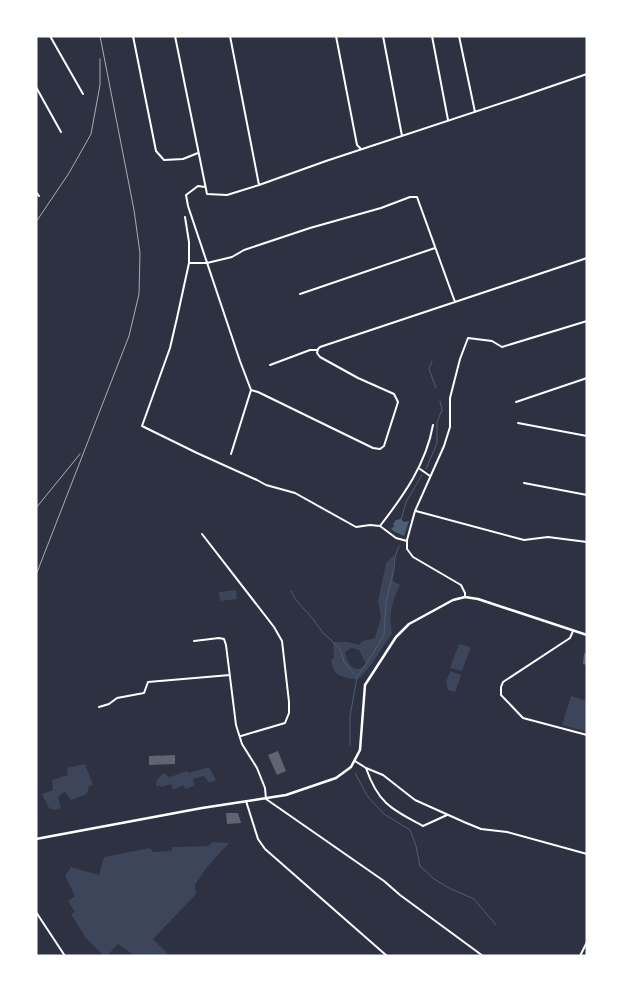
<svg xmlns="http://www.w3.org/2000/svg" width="623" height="992" font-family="'Source Sans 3',sans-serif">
<rect width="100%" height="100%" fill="#2d3142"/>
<path fill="#3c4559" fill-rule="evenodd" d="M 394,555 L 393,581 L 400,585 C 391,604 389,613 392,634 C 385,643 366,675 359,678 C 356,680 351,679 347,678 C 335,675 334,672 331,660 L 334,658 L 333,642 L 348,642 L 359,645 L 363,641 L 375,638 L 381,617 L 378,601 L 386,563 ZM 351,648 L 359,650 L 366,664 C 355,676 347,664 345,652 Z
M 236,590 L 237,599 L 220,601 L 219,592 Z
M 459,644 L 471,647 L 462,671 L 450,668 Z
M 450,671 L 461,675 L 455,692 L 448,690 L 446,682 Z
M 571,696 L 587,701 L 587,732 L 562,725 Z
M 85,764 L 93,785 L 89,786 L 87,794 L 71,800 L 65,792 L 61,794 L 58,798 L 61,808 L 54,810 L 49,808 L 42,794 L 53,790 L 52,780 L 68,775 L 67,768 Z
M 209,767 L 216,780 L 209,783 L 204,776 L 193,779 L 194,786 L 185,789 L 184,785 L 173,790 L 171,784 L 161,787 L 160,785 L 156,787 L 157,780 L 163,773 L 170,777 L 187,771 L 189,773 Z
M 213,842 L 229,843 L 207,867 L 195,885 L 196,894 L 153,939 L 170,956 L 135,956 L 118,944 L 107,956 L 104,956 L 85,937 L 71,914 L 75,912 L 68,901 L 75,896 L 65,876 L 71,867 L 99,875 L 104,857 L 150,848 L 153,852 L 171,851 L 173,847 L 208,846 Z"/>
<path fill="#4f5d75" d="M 401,519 L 404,522 L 409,521 L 404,536 L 393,531 L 391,528 L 394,527 L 393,524 L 396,520 Z"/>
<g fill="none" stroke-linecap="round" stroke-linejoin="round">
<path stroke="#4f5d75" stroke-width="1" d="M 432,361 L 429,369 L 436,388
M 426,469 L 437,443 L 437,422 L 442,410 L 440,401
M 401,520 L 406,502 L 422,475
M 291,591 L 296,600 L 313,619 L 323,633 L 329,638 L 340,649 L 344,662 L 356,676
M 350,745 L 350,716 L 357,677 L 372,655 L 384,635 L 386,602 L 394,569 L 395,557 L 399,546
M 355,773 L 368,797 L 384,814 L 410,830 L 416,846 L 420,866 L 434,879 L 449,888 L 474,899 L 496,925"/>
</g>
<path fill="#626471" d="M 584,653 L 587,654 L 587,665 L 583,664 Z
M 278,751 L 286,771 L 277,775 L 268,755 Z
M 175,755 L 175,764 L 149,765 L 149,756 Z
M 226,813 L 238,813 L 241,823 L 227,824 Z"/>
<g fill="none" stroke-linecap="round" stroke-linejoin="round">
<path stroke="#fff" stroke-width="2" d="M 50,36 L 83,94
M 133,36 L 156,151 L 164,160 L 183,159 L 198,153
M 175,36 L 207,194 L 227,195 L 259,185 L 326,161 L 520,97 L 587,74
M 230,36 L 259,185
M 336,36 L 357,145 L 361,149
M 383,36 L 402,136
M 432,36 L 448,120
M 459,36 L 475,112
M 36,87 L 61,132
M 205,187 L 198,186 L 186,195 L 188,206 L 240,361 L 251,390 L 231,454
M 36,192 L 39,196
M 185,217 L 189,242 L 189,263 L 177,318 L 170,348 L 142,426 L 197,453 L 257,480 L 266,485 L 295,493 L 356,527 L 370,525 L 380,526 L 396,538 L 407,541 L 407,549 L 413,557 L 461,585 L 465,593 L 465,597
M 189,263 L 207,263 L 232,257 L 244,250 L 310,228 L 381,208 L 410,197 L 417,197 L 455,302
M 300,294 L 435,248
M 270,365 L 310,350 L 317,350
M 251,390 L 258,392 L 373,448 L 380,449 L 384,446 L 398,402 L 394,394 L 358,378 L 320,357 L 317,353 L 318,349 L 320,347 L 587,258
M 516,402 L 587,378
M 518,423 L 587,436
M 420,469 L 430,476
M 524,483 L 587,495
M 416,511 L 524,540 L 548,537 L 587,542
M 380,526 C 404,495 426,464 433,425
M 202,534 L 274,627 L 282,641 L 289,702 L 289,713 L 285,723 L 241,736
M 407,540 L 415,511 L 444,446 L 450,427 L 450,398 L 460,359 L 468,338 L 492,341 L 502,347 L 587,321
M 573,631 L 570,638 L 503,682 L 501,687 L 501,695 L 523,718 L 587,735
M 194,641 L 219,638 L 224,639 L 226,645 L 236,725 L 242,744 L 257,768 L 265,788 L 266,799 L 384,881 L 400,895 L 483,956
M 99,707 L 109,704 L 117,698 L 144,693 L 148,682 L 230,675
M 366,768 C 378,803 391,809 423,826 L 447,815
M 36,912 L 65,956"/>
<path stroke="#fff" stroke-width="2" d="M 355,761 L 366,768 L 383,775 L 415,800 L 464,822 L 481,829 L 507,832 L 587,854
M 246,801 L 258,839 L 265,849 L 387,956
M 580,956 L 587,942"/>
<path stroke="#fff" stroke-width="2.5" d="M 36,839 L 202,808 L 286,795 L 336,778 L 351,767 L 360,750 L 365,685 L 396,637 L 409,624 L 453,600 L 465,597 L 478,599 L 587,635"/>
<path stroke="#abadb3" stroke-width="1" d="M 36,222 L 69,173 L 91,134 L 100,85 L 100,59
M 36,508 L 80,454
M 36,575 L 129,336 L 139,294 L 140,253 L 134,210 L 100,36"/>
</g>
<rect width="623" height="992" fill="none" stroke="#ffffff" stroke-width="75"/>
</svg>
